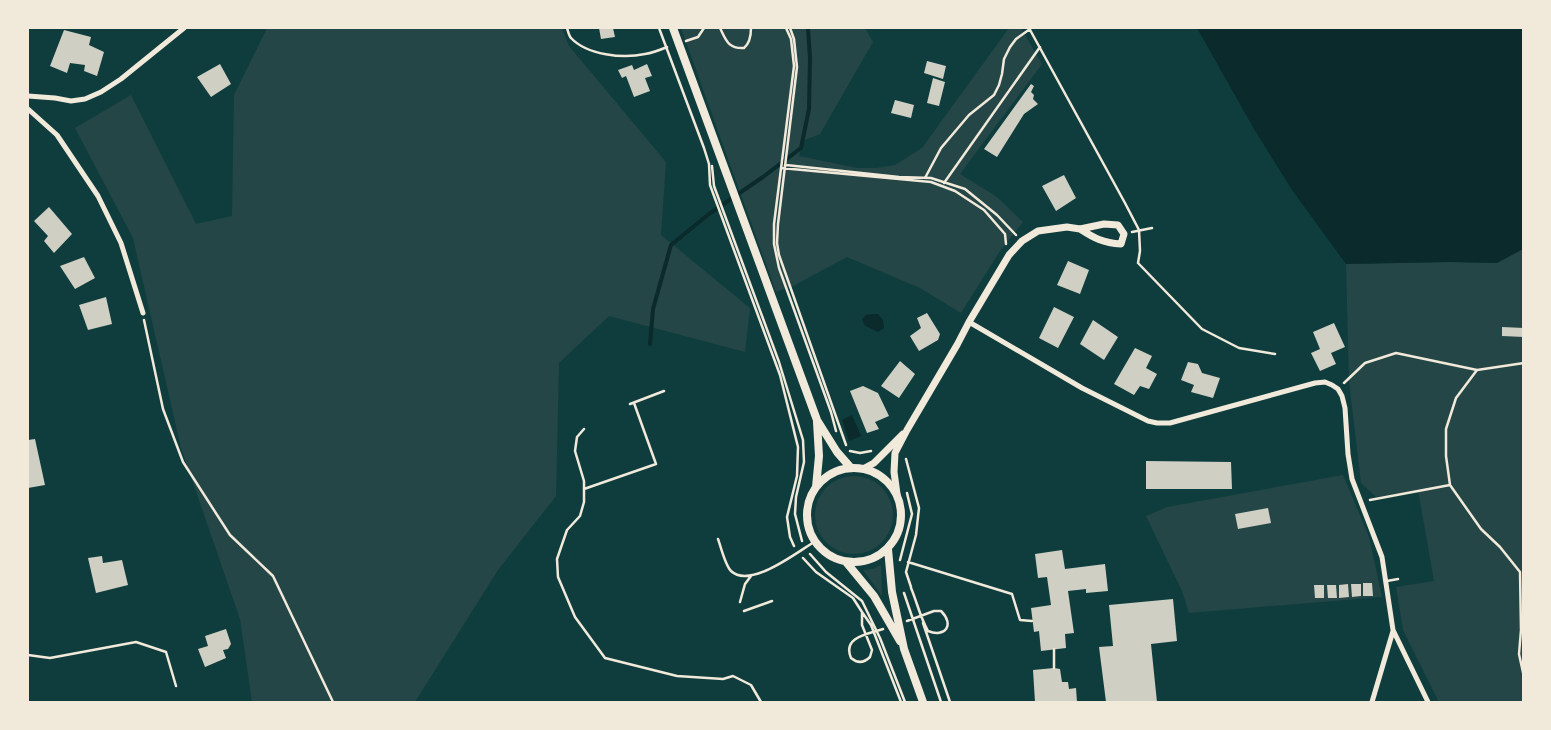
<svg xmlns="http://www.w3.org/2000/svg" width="1551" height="730" font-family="'Nunito Sans',sans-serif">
<rect width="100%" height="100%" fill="#0f3d3e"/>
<path fill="#244646" d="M 267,28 L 562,28 L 569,46 L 666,162 L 661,235 L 750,308 L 745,352 L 609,316 L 559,363 L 556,496 L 498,570 L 415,702 L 252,702 L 240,619 L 181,448 L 133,238 L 75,128 L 131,95 L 196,224 L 232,216 L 234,95 Z
M 681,28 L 865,28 L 873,42 L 820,134 L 802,141 L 799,156 L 857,168 L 876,168 L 895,165 L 922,148 L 1009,28 L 1021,28 L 1042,64 L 960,174 L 997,197 L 1023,222 L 1000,251 L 961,313 L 920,288 L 847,257 L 795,285 L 776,292 Z
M 1523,249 L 1523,702 L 1439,702 L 1403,630 L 1396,587 L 1434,581 L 1418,490 L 1376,497 L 1361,483 L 1349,381 L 1346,264 L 1450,262 L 1497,263 Z
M 1343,475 L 1369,537 L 1382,597 L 1189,613 L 1182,591 L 1146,516 L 1167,507 Z
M815 515a39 39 0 1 1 78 0a39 39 0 1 1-78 0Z
M 881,565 L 882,596 L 863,570 L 873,569 Z"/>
<path fill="#0a2a2b" d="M 1197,28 L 1523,28 L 1523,249 L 1497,263 L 1450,262 L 1346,264 L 1292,190 L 1254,129 Z
M 871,314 L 878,314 L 883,320 L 884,328 L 878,332 L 864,325 L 862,319 L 866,315 Z
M 852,415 L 861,436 L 849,441 L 842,420 Z"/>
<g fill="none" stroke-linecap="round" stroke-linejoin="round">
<path stroke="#0a2a2b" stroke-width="4" d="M 650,344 L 653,309 L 671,245 L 709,214 L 763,177 L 801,148 L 809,109 L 810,58 L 808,28"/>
</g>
<path fill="#cfcfc3" d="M 599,28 L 613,28 L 615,37 L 601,39 Z
M 64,30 L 91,37 L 89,45 L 104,52 L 97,76 L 84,71 L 85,65 L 70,63 L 67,73 L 50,66 Z
M 927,61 L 946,66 L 943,79 L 924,73 Z
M 220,64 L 231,84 L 211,97 L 197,77 Z
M 647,64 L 652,76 L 645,78 L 650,91 L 634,97 L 626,76 L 622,78 L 618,70 L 632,65 L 634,70 Z
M 933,78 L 945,82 L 939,106 L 927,103 Z
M 1031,84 L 1034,86 L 1031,92 L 1034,95 L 1033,99 L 1038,104 L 1024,114 L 997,157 L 984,149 Z
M 895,100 L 914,105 L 911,118 L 891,113 Z
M 1064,175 L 1076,198 L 1056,211 L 1042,186 Z
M 49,207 L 72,234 L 54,253 L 44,241 L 48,236 L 34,221 Z
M 84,257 L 95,278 L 75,289 L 60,266 Z
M 1068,261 L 1089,270 L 1080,294 L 1057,285 Z
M 106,297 L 112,324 L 88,330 L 79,305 Z
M 1054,307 L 1074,317 L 1058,348 L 1039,338 Z
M 927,313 L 940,334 L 938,340 L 919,351 L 910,336 L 921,328 L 917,318 Z
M 1093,320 L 1118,337 L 1104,360 L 1080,344 Z
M 1334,323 L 1345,347 L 1331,353 L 1336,364 L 1320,371 L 1311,353 L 1320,349 L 1313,332 Z
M 1502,327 L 1524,328 L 1524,337 L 1502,336 Z
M 1135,348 L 1152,356 L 1146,368 L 1157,374 L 1149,389 L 1140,386 L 1134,395 L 1114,384 Z
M 900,361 L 915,374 L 899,398 L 881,386 Z
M 1188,362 L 1198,364 L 1202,373 L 1220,378 L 1213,398 L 1191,392 L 1194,385 L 1181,380 Z
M 863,386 L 878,393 L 889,416 L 875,422 L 879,429 L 867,433 L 850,391 Z
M 35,439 L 45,485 L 28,488 L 28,440 Z
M 1146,461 L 1231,462 L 1232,489 L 1146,489 Z
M 1268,508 L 1271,523 L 1238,529 L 1235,514 Z
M 1062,550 L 1065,569 L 1105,564 L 1108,591 L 1086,593 L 1086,589 L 1068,591 L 1074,633 L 1065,634 L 1066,648 L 1041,651 L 1039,631 L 1034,632 L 1031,608 L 1051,605 L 1047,577 L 1038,578 L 1035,554 Z
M 102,556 L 103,563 L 122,560 L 128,585 L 96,593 L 88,558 Z
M 1363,583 L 1372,583 L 1373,596 L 1363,596 Z
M 1348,584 L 1349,597 L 1339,598 L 1339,585 Z
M 1351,584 L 1361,584 L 1361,596 L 1352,597 Z
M 1314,585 L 1324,585 L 1324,598 L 1315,598 Z
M 1327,585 L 1336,585 L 1337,598 L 1328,598 Z
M 1173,599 L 1177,641 L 1151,644 L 1157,702 L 1106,702 L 1099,647 L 1113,646 L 1109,605 Z
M 226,629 L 231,644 L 228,649 L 223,650 L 226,658 L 205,667 L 198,649 L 208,646 L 205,636 Z
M 1054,668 L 1060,669 L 1062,682 L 1068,682 L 1069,689 L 1076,688 L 1077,702 L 1035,702 L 1033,670 Z"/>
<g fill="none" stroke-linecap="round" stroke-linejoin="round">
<path stroke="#f1e9da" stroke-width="2.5" d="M 567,28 C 568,31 569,36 571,38 C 587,55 623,59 645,54 C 652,53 660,50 667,47
M 659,28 L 704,148 L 709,164 L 710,185 L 780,375 L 798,447 L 797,476 L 787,517 L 790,537 L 794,546
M 720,28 C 726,40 728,49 744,48 C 750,43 751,36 751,28
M 786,28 L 791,39 L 794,66 L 774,224 L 774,244 L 779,268 L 831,412 L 836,431
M 790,28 L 794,39 L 797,67 L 778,224 L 777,243 L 779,255 L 846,445
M 1029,28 L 1125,203 L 1139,230 L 1140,251 L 1138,263 L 1202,329 L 1239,348 L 1275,354
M 686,41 L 698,37 L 704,28
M 786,165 L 899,177 L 931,178 L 965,189 L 997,215 L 1016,235
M 712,166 L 714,186 L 779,362 L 803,440 L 804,462 L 796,497 L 795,514 L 802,541
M 781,168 L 931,182 L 955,191 L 984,210 L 1005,234 L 1006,244
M 925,178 L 941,148 L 969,115 L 994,95 L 999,85 L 1002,74 L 1004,59 L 1010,47 L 1016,39 L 1030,29
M 944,183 L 1040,47
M 1132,232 L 1152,228
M 144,320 L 163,409 L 183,462 L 230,535 L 273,576 L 333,702
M 1477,370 L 1456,398 L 1446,429 L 1446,456 L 1450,485 L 1481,529 L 1500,547 L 1520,572 L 1521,630
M 1344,383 L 1365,363 L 1396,353 L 1477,370 L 1524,363
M 630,404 L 664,391
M 584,429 L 577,437 L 575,451 L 584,481 L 584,502 L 580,516 L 567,530 L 557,559 L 558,577 L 575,617 L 605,658 L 677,676 L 723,679 L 733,676 L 751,685 L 761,702
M 850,451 L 860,453 L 871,451
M 906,459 L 919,508 L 916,535 L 906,572 L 911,587
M 584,489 L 656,464 L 634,403
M 1370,500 L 1450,485
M 810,554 L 826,572 L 862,601 L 880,638 L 905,702
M 803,558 L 816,572 L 853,598 L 862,612 L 862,625 L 872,650 L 870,657 C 864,663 858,664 851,658 C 842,637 868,634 883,629
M 900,560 L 912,514 L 907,493
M 908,562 L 1012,594 L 1020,620 L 1032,621
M 904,593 L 941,702
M 744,611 L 772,601
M 862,612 L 871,625 L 901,702
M 907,621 L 934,611 L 941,611 C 955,625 945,638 928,631 C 920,617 917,602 911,588
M 923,623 L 950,702
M 1524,629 L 1521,630 L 1519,654 L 1524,677
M 1054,649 L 1054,668
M 28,655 L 50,658 L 136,642 L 166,652 L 176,686"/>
<path stroke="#f1e9da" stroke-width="2.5" d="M 718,539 C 721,547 725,565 731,571 C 750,589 796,553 814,542
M 1387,581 L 1398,579
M 740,602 L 745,584 L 751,576"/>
<path stroke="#f1e9da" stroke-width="5" d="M 28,96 L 55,98 L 71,101 L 85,99 L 101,92 L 121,79 L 184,28
M 28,109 L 57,135 L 98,196 L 121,243 L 143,313
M 969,322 L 1082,388 L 1148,421 L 1157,423 L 1170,423 L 1315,383 L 1325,382 L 1332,385 L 1338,389 L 1342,396 L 1345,408 L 1348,454 L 1352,479 L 1382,557 L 1393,630 L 1428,702
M 1372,702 L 1393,631"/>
<path stroke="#f1e9da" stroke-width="7" d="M 863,469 L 874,463 L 903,434
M 897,494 L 894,472 L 895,453 L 907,430 L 957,345 L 969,322 L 1009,255 L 1022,241 L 1038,231 L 1067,227 L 1080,229 L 1104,224 L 1118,225 L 1124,234 L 1121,244 C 1103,243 1094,238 1080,229"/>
<path stroke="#f1e9da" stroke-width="8" d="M 673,28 L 817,420 L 837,452 L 851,468
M807 515a47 47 0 1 1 94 0a47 47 0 1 1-94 0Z
M 816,487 L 819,456 L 817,422
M 888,549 L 892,592 L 904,649 L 923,702
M 846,562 L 874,596 L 900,641"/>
</g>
<rect width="1551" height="730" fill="none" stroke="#f1e9da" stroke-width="58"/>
</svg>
